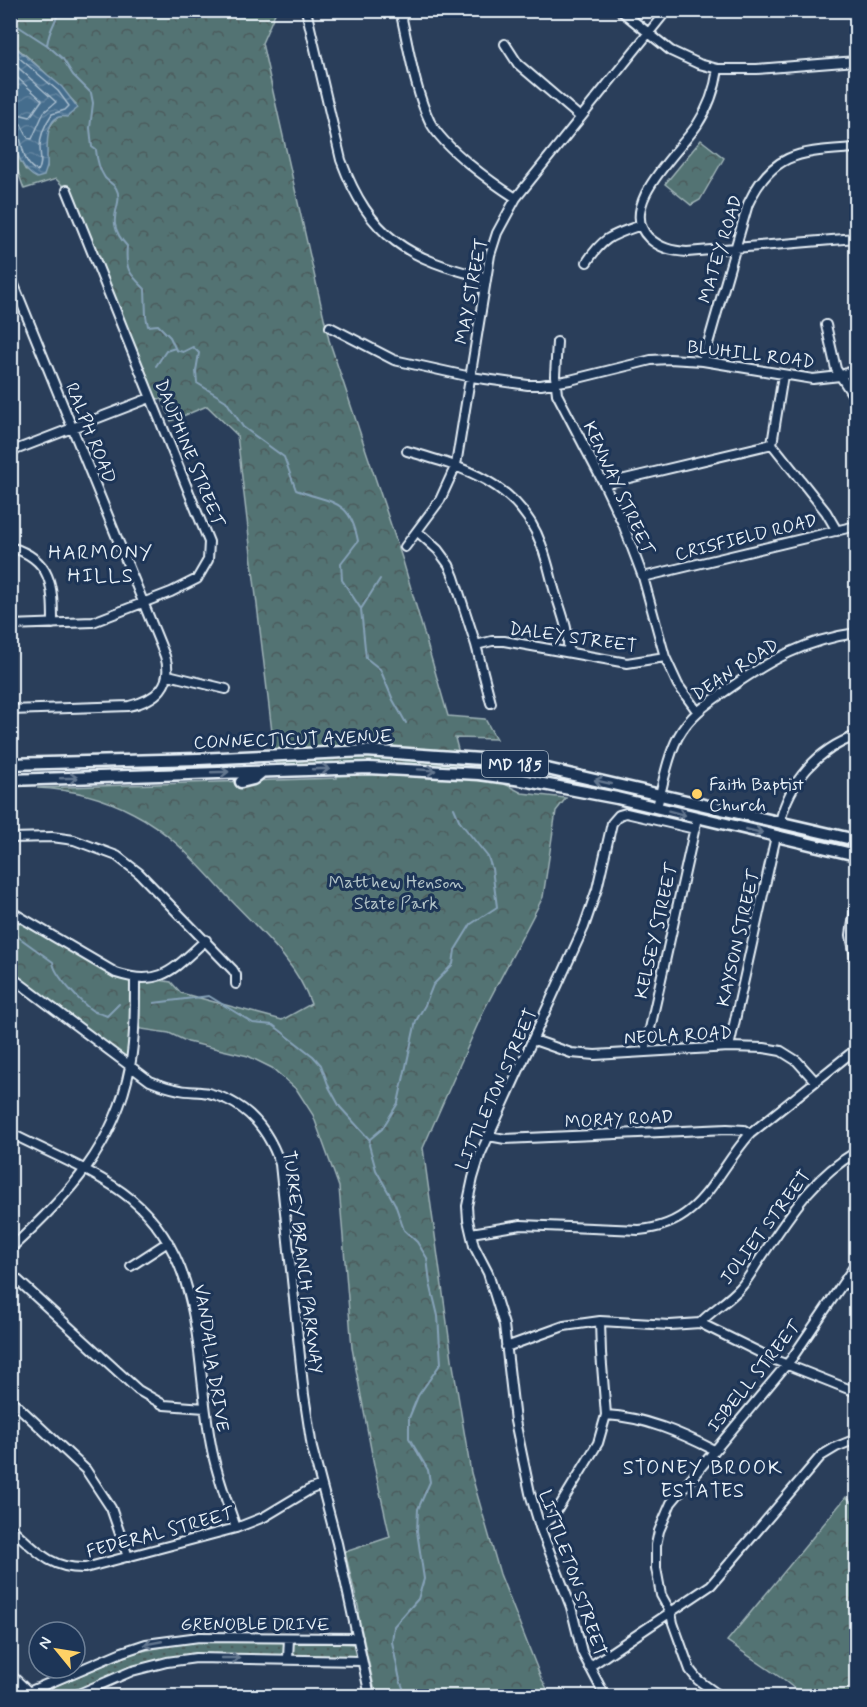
<svg xmlns="http://www.w3.org/2000/svg" width="867" height="1707" font-family="Mynerve,sans-serif">
<defs>
<pattern id="grass-dots" width="8" height="8" patternUnits="userSpaceOnUse" patternTransform="scale(1.5)"><rect width="8" height="8" fill="#537373"/><path d="M2 2h.1M6 6h.1" fill="none" stroke="#4c5b5c" stroke-width="1.8" stroke-linecap="round"/></pattern>
<pattern id="forest-crowns" width="20" height="18" patternUnits="userSpaceOnUse" patternTransform="scale(1.5)"><rect width="20" height="18" fill="#537373"/><path d="M2 6a3 3 0 1 1 6 0M12 15a3 3 0 1 1 6 0" fill="none" stroke="#4c5b5c"/></pattern>
<pattern id="water-waves" width="16" height="10" patternUnits="userSpaceOnUse" patternTransform="scale(1.5)"><rect width="16" height="10" fill="#456d8d"/><path d="M0 5q4-4 8 0t8 0" fill="none" stroke="#60829e"/></pattern>
</defs>
<rect width="100%" height="100%" fill="#2a3e5a"/>
<filter id="ink" filterUnits="userSpaceOnUse"><feTurbulence type="fractalNoise" baseFrequency=".0167" numOctaves="2"/><feDisplacementMap in="SourceGraphic" scale="12" xChannelSelector="R" yChannelSelector="G"/><feConvolveMatrix kernelMatrix="1 2 1 2 8 2 1 2 1" color-interpolation-filters="sRGB"/></filter>
<g filter="url(#ink)">
<path fill="url(#grass-dots)" stroke="#9eb2b6" stroke-width="1.5" d="M 196,1640 L 285,1641 L 284,1655 L 227,1654 L 189,1656 L 115,1676 L 67,1696 L 45,1696 L 45,1692 L 48,1689 L 133,1653 Z
M 293,1641 L 353,1644 L 357,1646 L 357,1654 L 355,1656 L 292,1655 Z"/>
<path fill="url(#forest-crowns)" stroke="#9eb2b6" stroke-width="1.5" d="M 11,11 L 276,11 L 262,43 L 329,340 L 403,561 L 448,716 L 485,719 L 496,739 L 455,738 L 461,761 L 522,793 L 566,798 L 556,811 L 543,897 L 484,1010 L 423,1148 L 452,1359 L 471,1473 L 500,1574 L 541,1678 L 551,1696 L 376,1696 L 358,1614 L 359,1610 L 345,1552 L 390,1537 L 374,1465 L 352,1348 L 339,1187 L 313,1115 L 297,1090 L 272,1068 L 248,1056 L 188,1042 L 169,1033 L 135,1028 L 130,1068 L 11,976 L 11,911 L 116,973 L 171,982 L 181,993 L 282,1020 L 311,1004 C 297,962 258,929 228,897 C 199,866 171,832 133,813 C 103,797 70,789 37,788 L 337,778 L 336,764 L 276,766 L 237,435 L 207,406 L 171,421 L 162,399 L 150,398 L 67,190 L 56,179 L 24,189 L 11,152 L 10,124 L 19,158 L 26,171 L 47,167 C 46,152 43,130 56,119 C 62,114 70,109 76,104 C 56,82 35,62 11,43 Z
M 701,140 L 724,158 L 700,200 L 691,205 L 665,184 Z
M 846,1497 L 856,1506 L 856,1696 L 804,1696 L 781,1678 L 727,1641 Z"/>
<path fill="url(#water-waves)" stroke="#86a2b8" stroke-width="1.5" d="M 10,43 L 62,87 L 78,108 L 67,117 C 42,111 48,154 47,166 C 47,168 44,175 44,176 L 37,178 C 2,162 10,76 10,43 Z"/>
<g fill="none" stroke-linecap="round" stroke-linejoin="round">
<path stroke="#a7bccd" stroke-width="1.5" d="M 10,50 L 58,91 L 69,106 L 65,110 L 52,114 C 45,124 40,134 40,147 C 40,155 43,164 38,171 C 23,166 23,145 18,131 L 10,128
M 10,60 L 56,102 L 44,112 L 32,139 L 28,138 L 21,124 L 10,121
M 10,71 L 42,100 L 30,117 L 10,112"/>
<path stroke="#86a2b8" stroke-width="2" d="M 10,21 L 47,45 L 63,59 L 73,75 L 91,93 L 93,103 L 90,128 L 92,147 L 96,150 C 97,161 99,169 105,178 C 108,181 113,184 116,188 C 126,206 101,218 127,246 C 125,270 129,273 145,289 L 146,316 L 148,326 L 158,325 L 170,337 L 176,350 L 183,352 L 193,347 L 199,353 L 196,371 L 197,383 L 226,401 L 243,427 L 284,457 L 296,490 C 332,504 350,498 358,541 L 341,563 L 342,580 L 361,609 L 366,658 L 380,669 L 393,700 L 406,723
M 47,45 C 49,30 54,25 60,10
M 156,366 L 166,351 L 175,348
M 361,609 L 380,579
M 10,931 L 53,962 C 54,975 81,1003 93,1011 C 97,1013 103,1014 107,1016 L 119,1004
M 154,1003 L 209,996 L 253,1023 L 273,1025 L 313,1056 L 321,1065 L 329,1087 L 340,1107 L 369,1139
M 406,1696 L 400,1680 L 392,1642 L 394,1626 L 418,1599 L 424,1579 L 417,1531 L 418,1509 L 430,1482 L 428,1470 L 409,1438 L 409,1418 L 418,1396 L 441,1363 L 438,1316 L 430,1283 L 427,1258 L 417,1242 L 404,1230 L 395,1204 L 376,1170 L 369,1145 L 370,1139 L 382,1129 L 398,1103 L 416,1021 L 425,1005 L 433,985 L 453,964 L 455,950 L 471,924 L 497,907 L 492,869 L 488,857 L 460,822 L 454,808"/>
<defs>
<path id="minor" d="M 306,10 L 341,160 C 370,238 408,259 486,278
M 400,10 C 408,44 415,92 430,122 C 444,148 491,182 516,198
M 620,10 L 671,51 L 699,64 L 718,69 L 757,69 L 856,61
M 505,44 L 518,64 L 580,117
M 718,69 C 715,90 709,107 697,125 C 680,151 616,206 649,238 C 660,248 672,251 687,252 L 856,238
M 587,262 C 604,236 613,235 641,225
M 10,275 L 165,656 C 174,685 156,700 129,706 L 10,710
M 826,325 L 836,369 L 856,400
M 330,327 L 394,360 L 471,377 L 528,385 L 541,385 L 570,380 L 651,360 L 669,359 L 703,361 L 813,379 L 840,376 L 856,369
M 557,342 L 555,376 L 557,394 L 604,484 L 623,524 L 643,577 L 665,657 L 678,685 L 697,711
M 703,361 L 748,204 C 773,150 803,152 856,148
M 783,375 L 772,444 L 826,512 L 837,531
M 407,451 C 463,467 519,483 541,544 C 547,559 550,574 554,589 C 560,609 570,631 568,652
M 10,452 L 150,398
M 604,484 L 772,444
M 418,532 L 438,550 L 449,565 L 454,577 L 476,645 L 491,703
M 10,547 C 52,559 53,586 53,624
M 405,547 L 440,500 L 456,465 L 490,255 L 497,233 L 516,198 L 667,10
M 643,577 L 856,526
M 10,625 L 93,622 L 171,592 L 197,579 L 208,560 L 209,542 L 67,190
M 476,645 L 492,641 L 504,641 L 627,663 L 665,657
M 168,675 L 226,689
M 657,807 C 663,785 667,758 678,737 C 690,715 707,704 727,690 C 770,660 805,640 856,633
M 780,822 C 789,782 818,749 856,736
M 10,838 L 52,837 L 74,840 L 117,856 L 139,873 L 233,970 L 236,975 L 236,984
M 856,902 L 851,935 L 856,963
M 10,911 L 116,973 C 162,988 174,968 206,940
M 10,976 L 150,1081 C 160,1085 169,1088 180,1090 C 189,1092 199,1091 208,1093 C 246,1102 268,1128 280,1164 L 304,1395 L 312,1448 L 337,1543 L 370,1696
M 534,1040 L 571,1053 L 595,1055 L 729,1047 L 764,1048 L 781,1051 L 797,1061 L 815,1081
M 729,1047 L 776,836
M 645,1051 L 697,818
M 10,1133 C 47,1152 100,1173 131,1199 C 207,1263 194,1357 211,1445 C 216,1474 227,1501 236,1528
M 489,1136 L 505,1139 L 727,1129 L 744,1130 L 750,1134
M 471,1233 L 521,1225 L 639,1230 C 702,1225 713,1176 750,1134 L 856,1049
M 10,1249 C 67,1197 115,1146 130,1067 C 135,1038 135,1009 135,980
M 131,1266 L 168,1242
M 10,1273 L 138,1390 L 164,1405 L 205,1408
M 845,1282 L 856,1290
M 700,1323 C 712,1310 729,1301 741,1287 C 749,1278 755,1266 762,1256 C 790,1215 812,1178 856,1152
M 506,1347 L 564,1326 L 600,1321 L 670,1325 L 700,1323 L 775,1360 L 856,1392
M 10,1399 L 86,1470 L 111,1508 L 128,1557
M 606,1415 C 644,1417 681,1433 714,1450
M 10,1527 C 35,1549 49,1569 85,1568 L 236,1528 L 264,1517 L 309,1490 L 321,1485
M 540,1527 L 553,1517 L 598,1443 L 606,1415 L 601,1353 L 600,1321
M 288,1659 L 289,1638
M 589,1667 L 711,1585 L 821,1456 L 836,1447 L 856,1439
M 10,1674 L 33,1696
M 10,1695 L 12,1696
M 19,1696 L 122,1652 L 146,1644 L 199,1637 L 358,1638
M 74,1696 L 132,1671 L 167,1662 L 196,1658 L 362,1661
M 605,1696 L 582,1652 L 571,1607 L 540,1527 L 530,1493 L 515,1421 L 504,1325 L 488,1273 L 474,1246 L 468,1220 L 467,1206 L 473,1178 L 480,1155 L 584,927 L 597,889 L 612,823 L 619,815 L 626,813 L 695,829
M 720,1696 L 698,1680 L 690,1670 L 673,1623 L 671,1613 L 661,1595 L 656,1568 L 656,1545 L 659,1531 L 671,1503 L 792,1358 L 856,1264"/>
<path id="major" d="M 10,764 L 199,759 L 366,751 L 495,760 L 547,769 L 856,840
M 10,780 L 369,768 L 479,774 L 522,780 L 617,798 L 856,855
M 241,782 L 253,779 L 263,771"/>
</defs>
<use href="#minor" stroke="#e8f1f8" stroke-width="12"/>
<use href="#major" stroke="#e8f1f8" stroke-width="15"/>
<use href="#minor" stroke="#1d3557" stroke-width="8"/>
<use href="#major" stroke="#1d3557" stroke-width="10"/>
</g>
<defs><path id="oneway-shaft" d="M-6 0H5M1.5-3L5.5 0L1.5 3" fill="none" stroke-width="1.6" stroke-linecap="round" stroke-linejoin="round" transform="scale(1.5)"/></defs>
<g stroke="#64778f">
<use href="#oneway-shaft" transform="translate(321 769) rotate(-2)"/>
<use href="#oneway-shaft" transform="translate(427 770) rotate(4)"/>
<use href="#oneway-shaft" transform="translate(220 772) rotate(-2)"/>
<use href="#oneway-shaft" transform="translate(69 778) rotate(-2)"/>
<use href="#oneway-shaft" transform="translate(603 782) rotate(-167)"/>
<use href="#oneway-shaft" transform="translate(677 813) rotate(15)"/>
<use href="#oneway-shaft" transform="translate(754 831) rotate(13)"/>
<use href="#oneway-shaft" transform="translate(153 1643) rotate(169)"/>
<use href="#oneway-shaft" transform="translate(231 1658)"/>
</g>
</g>
<circle fill="#ffd166" stroke="#1d3557" stroke-width="2" cx="697" cy="794" r="6"/>
<g text-anchor="middle" stroke-width="6" stroke-linejoin="round" paint-order="stroke">
<rect fill="#1d3557" stroke="#abb9c8" stroke-width="1.5" x="482" y="751" width="66" height="26" rx="4.5"/>
<g font-size="16" font-weight="bold" fill="#e8f1f8">
<text x="515" y="770">MD 185</text>
</g>
<g font-size="18" fill="#e8f1f8" stroke="#1d3557">
<text transform="translate(720 249) rotate(-73)" y="6">MATEY ROAD</text>
<text transform="translate(471 291) rotate(-79)" y="6">MAY STREET</text>
<text transform="translate(751 354) rotate(7)" y="6">BLUHILL ROAD</text>
<text transform="translate(91 433) rotate(68)" y="6">RALPH ROAD</text>
<text transform="translate(190 453) rotate(68)" y="6">DAUPHINE STREET</text>
<text transform="translate(619 488) rotate(65)" y="6">KENWAY STREET</text>
<text transform="translate(746 537) rotate(-14)" y="6">CRISFIELD ROAD</text>
<text transform="translate(573 637) rotate(8)" y="6">DALEY STREET</text>
<text transform="translate(735 669) rotate(-33)" y="6">DEAN ROAD</text>
<text transform="translate(293 739) rotate(-2)" y="6">CONNECTICUT AVENUE</text>
<text transform="translate(656 931) rotate(-77)" y="6">KELSEY STREET</text>
<text transform="translate(738 938) rotate(-77)" y="6">KAYSON STREET</text>
<text transform="translate(678 1035) rotate(-3)" y="6">NEOLA ROAD</text>
<text transform="translate(496 1089) rotate(-66)" y="6">LITTLETON STREET</text>
<text transform="translate(619 1119) rotate(-3)" y="6">MORAY ROAD</text>
<text transform="translate(765 1227) rotate(-53)" y="6">JOLIET STREET</text>
<text transform="translate(303 1262) rotate(83)" y="6">TURKEY BRANCH PARKWAY</text>
<text transform="translate(212 1358) rotate(81)" y="6">VANDALIA DRIVE</text>
<text transform="translate(754 1376) rotate(-51)" y="6">ISBELL STREET</text>
<text transform="translate(160 1532) rotate(-15)" y="6">FEDERAL STREET</text>
<text transform="translate(573 1573) rotate(71)" y="6">LITTLETON STREET</text>
<text x="255" y="1630">GRENOBLE DRIVE</text>
</g>
<g font-size="18" fill="#e8f1f8" stroke="#1d3557" text-anchor="start">
<text x="709" y="790">Faith Baptist<tspan x="709" dy="21">Church</tspan></text>
</g>
<g font-size="18" fill="#b4c5c9" stroke="#1d3557">
<text x="396" y="888">Matthew Henson<tspan x="396" dy="21">State Park</tspan></text>
</g>
<g font-size="20" letter-spacing="1.5" fill="#e8f1f8" stroke="#1d3557">
<text x="101" y="559">HARMONY<tspan x="101" dy="23">HILLS</tspan></text>
<text x="703" y="1474">STONEY BROOK<tspan x="703" dy="23">ESTATES</tspan></text>
</g>
</g>
<rect width="867" height="1707" fill="none" stroke="#1d3557" stroke-width="36"/>
<rect x="18" y="18" width="831" height="1671" fill="none" stroke="#e8f1f8" stroke-width="2" filter="url(#ink)"/>
<g transform="translate(57 1650) rotate(300)"><circle r="28" fill="#1d3557" stroke="#6e8097" stroke-width="1.5"/>
<path d="M0-4.5L10 22L0 15L-10 22Z" fill="#ffd166"/>
<text y="-9" font-size="16" font-weight="bold" text-anchor="middle" fill="#e8f1f8">N</text>
</g>
</svg>
